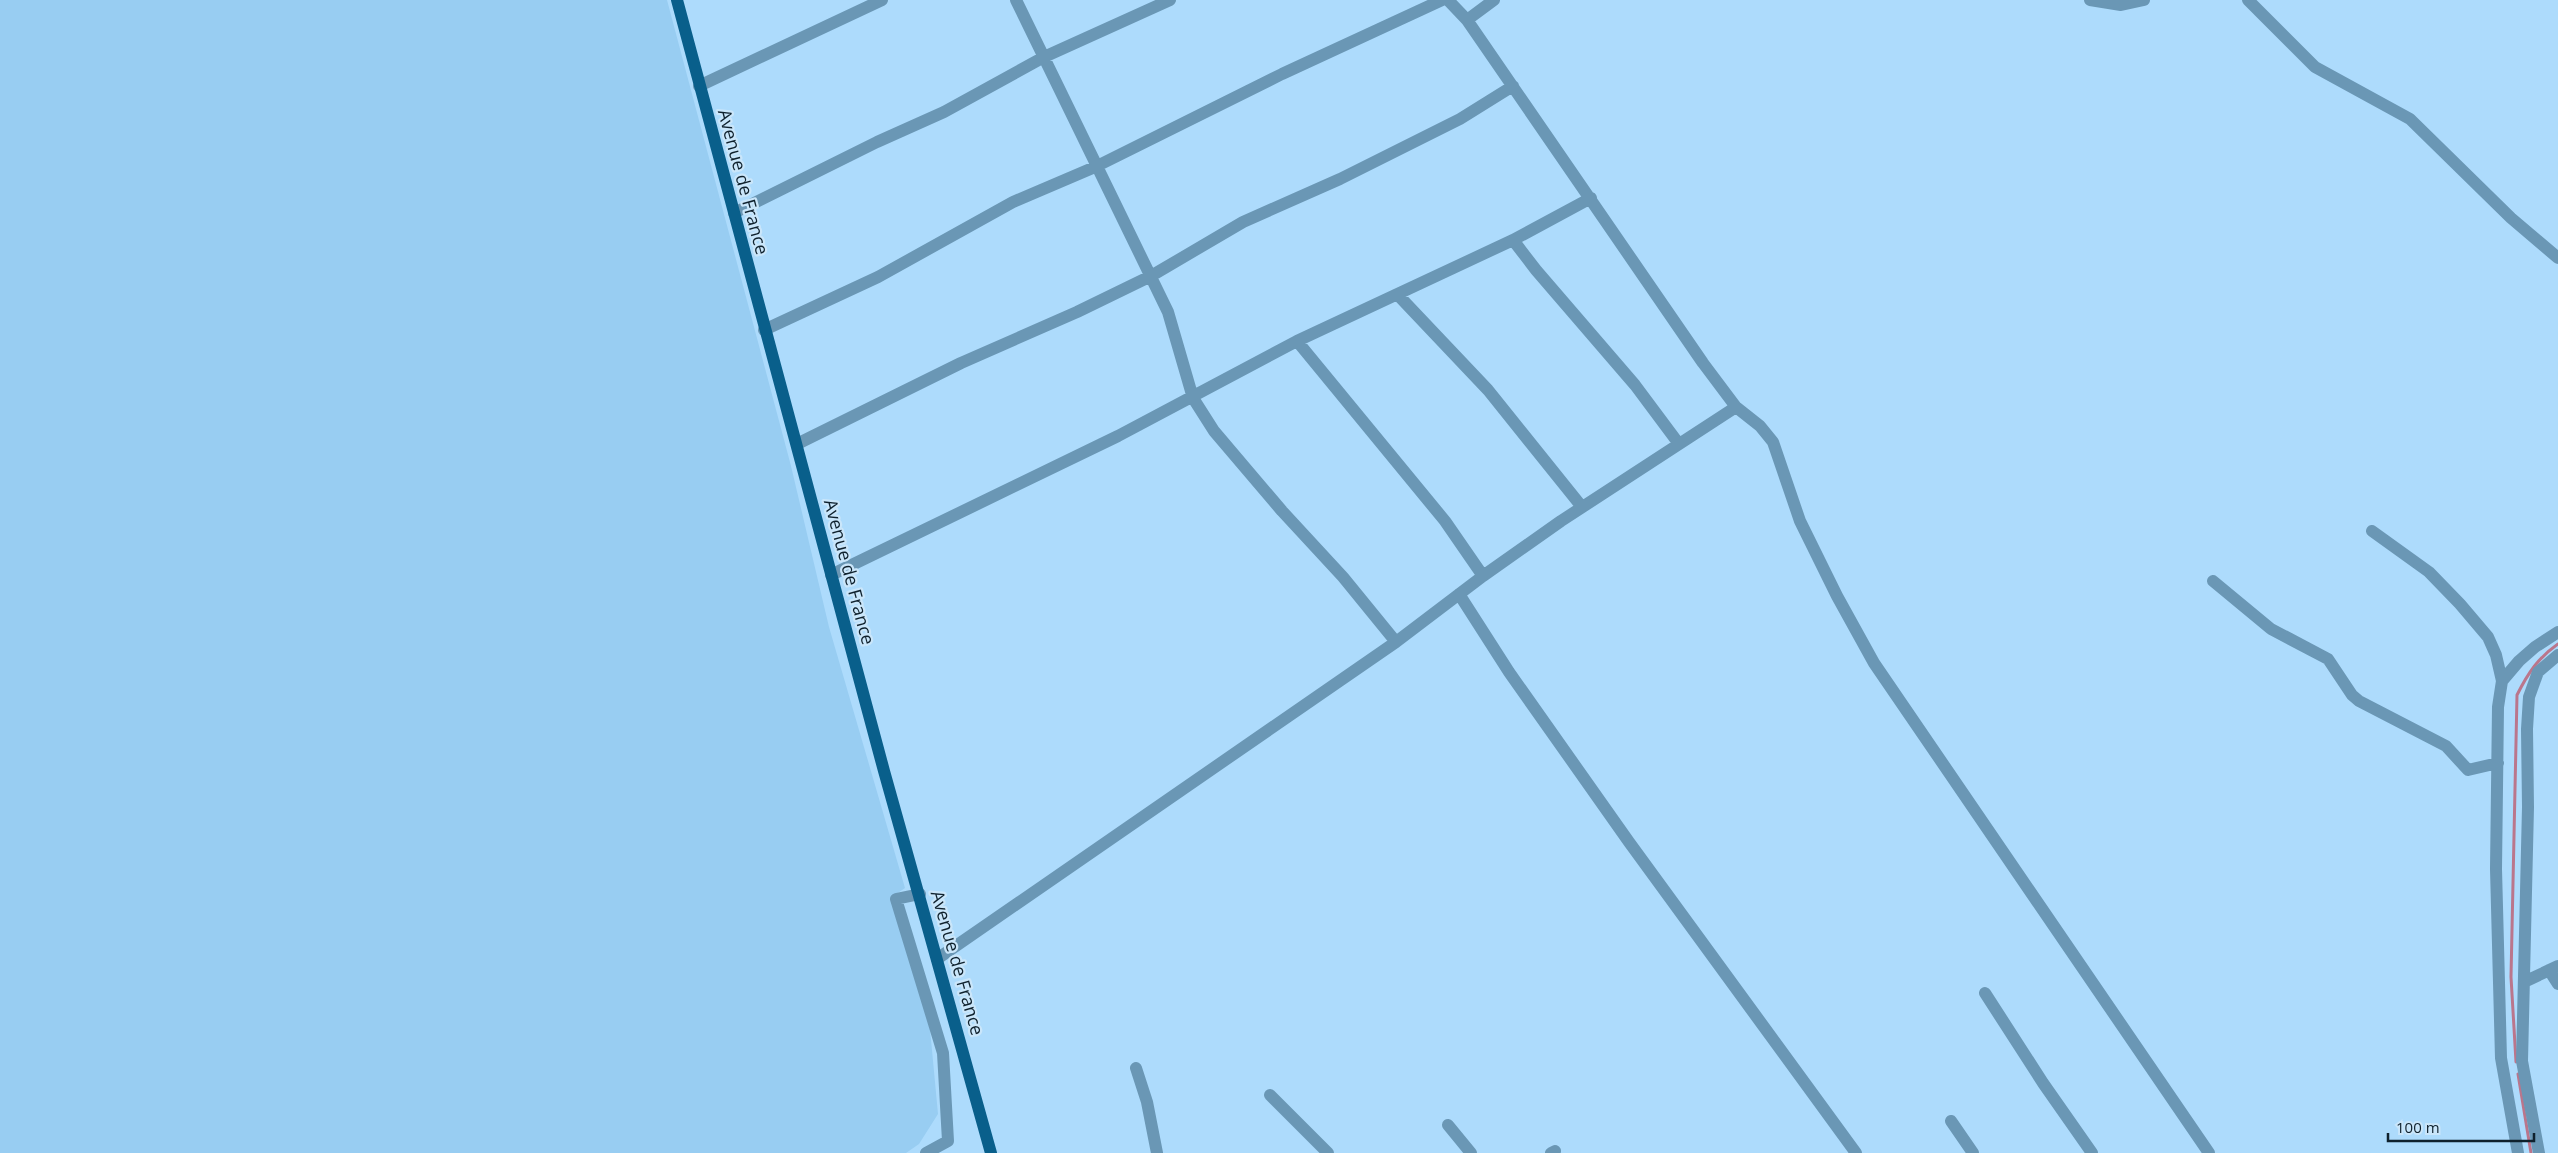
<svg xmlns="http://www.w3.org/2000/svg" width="2558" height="1153" font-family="'Open Sans',sans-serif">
<rect width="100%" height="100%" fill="#addbfc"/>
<path fill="#98cdf2" d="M 0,0 L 667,0 L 791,466 L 829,627 L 905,888 L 892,897 L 930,1029 L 938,1114 L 919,1144 L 906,1153 L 0,1153 Z"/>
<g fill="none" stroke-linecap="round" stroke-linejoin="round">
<path stroke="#ba768c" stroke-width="3" d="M 2516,1062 L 2511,977 L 2517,695 C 2528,673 2538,658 2558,644
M 2518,1074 L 2531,1153"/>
<path stroke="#6a97b5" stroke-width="12" d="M 1016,0 L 1168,312 L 1193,398 L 1214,431 L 1282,511 L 1343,577 L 1396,642
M 1448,0 L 1467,20 L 1703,363 L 1736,407 L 1760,426 L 1773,442 L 1800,521 L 1837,596 L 1874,663 L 2209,1153
M 2090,0 L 2121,5 L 2144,0
M 2248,0 L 2315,67 L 2410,119 L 2511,218 L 2558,258
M 1467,20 L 1494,0
M 699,86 L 882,0
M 734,213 L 877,142 L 944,112 L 1044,57 L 1170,0
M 1513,240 L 1536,270 L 1635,385 L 1679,444
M 1398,295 L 1488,390 L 1582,507
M 764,330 L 878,277 L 1013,202 L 1095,167 L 1282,74 L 1442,0
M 1297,341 L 1445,521 L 1483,576
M 797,444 L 961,363 L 1077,312 L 1151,276 L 1243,222 L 1340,179 L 1460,119 L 1513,86
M 2372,531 L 2429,572 L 2460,604 L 2488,637 L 2496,655 L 2502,681
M 831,575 L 1118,436 L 1297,341 L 1513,240 L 1591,198
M 2213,581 L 2271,629 L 2328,659 L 2352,695 L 2359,701 L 2446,746 L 2468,770 L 2498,763
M 1459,594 L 1509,672 L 1629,842 L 1856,1153
M 920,894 L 896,899 L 943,1053 L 948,1141 L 926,1153
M 937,959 L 1396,642 L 1483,576 L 1561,521 L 1736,407
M 2549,970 L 2558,984
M 2524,982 L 2558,966
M 1985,993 L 2043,1083 L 2092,1153
M 1136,1068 L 1147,1102 L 1157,1153
M 1270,1095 L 1328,1153
M 1951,1121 L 1973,1153
M 1448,1125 L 1471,1153
M 1551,1153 L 1555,1151
M 2518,1153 L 2501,1058 L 2496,869 L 2498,707 L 2502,681 L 2519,661 L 2535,647 L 2558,632
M 2539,1153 L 2522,1061 L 2528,807 L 2527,729 L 2529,697 L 2538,672 L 2558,655"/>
<path stroke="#095f8b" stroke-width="12" d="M 677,0 L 884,771 L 991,1153"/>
</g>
<g text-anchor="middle" stroke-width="4.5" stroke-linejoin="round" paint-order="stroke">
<g font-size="18" fill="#0f212d" stroke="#cae6fa">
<text transform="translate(743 182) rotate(75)" y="6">Avenue de France</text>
<text transform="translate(849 572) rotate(75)" y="6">Avenue de France</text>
<text transform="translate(957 963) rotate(74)" y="6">Avenue de France</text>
</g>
</g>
<path d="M2388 1133v8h146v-8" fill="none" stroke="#0f212d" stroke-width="2.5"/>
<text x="2396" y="1133" font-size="15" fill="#0f212d" stroke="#cae6fa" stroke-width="4" paint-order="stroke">100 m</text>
</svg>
